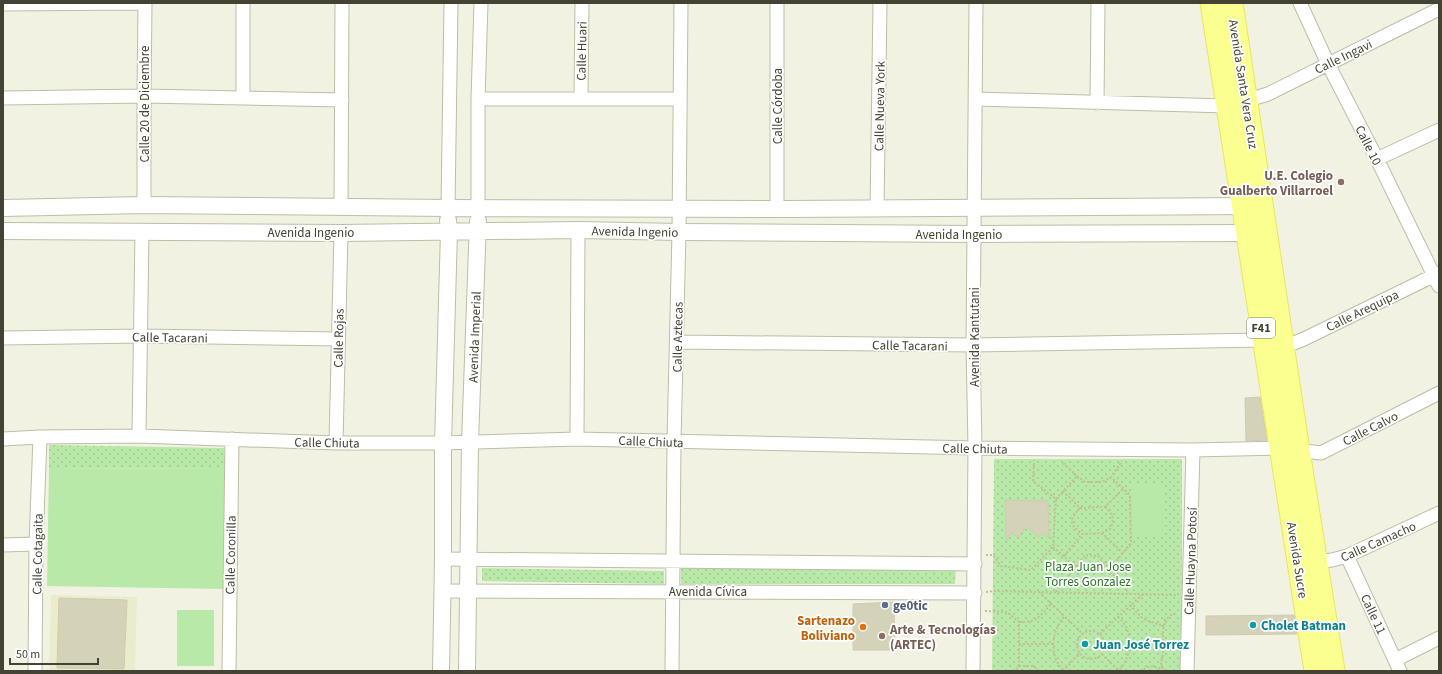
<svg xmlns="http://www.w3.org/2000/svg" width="1442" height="674" font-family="'Source Sans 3',sans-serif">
<defs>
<pattern id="park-dots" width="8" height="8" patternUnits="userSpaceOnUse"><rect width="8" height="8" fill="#b8e9a9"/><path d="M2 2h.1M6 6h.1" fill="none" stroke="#9fc992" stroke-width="1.8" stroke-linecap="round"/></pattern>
</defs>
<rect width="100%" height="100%" fill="#f2f2e3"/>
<path fill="#ebeccc" d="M 51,595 L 137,597 L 135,671 L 49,671 Z"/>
<path fill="url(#park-dots)" d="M 49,445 L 224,448 L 226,469 L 49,468 Z
M 994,459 L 1182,459 L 1182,671 L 992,671 Z
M 482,568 L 664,571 L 664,584 L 482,581 Z
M 681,568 L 956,568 L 955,584 L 681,584 Z"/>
<path fill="#b8e9a9" d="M 49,468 L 226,469 L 224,589 L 47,586 Z
M 1132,483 L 1163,484 L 1162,536 L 1132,535 Z
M 177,610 L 214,610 L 214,666 L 177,666 Z"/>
<path fill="#d4d2b8" stroke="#cfcdab" d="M 1260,397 L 1267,440 L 1246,441 L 1245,398 Z
M 1005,500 L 1048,501 L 1049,538 L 1042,533 L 1039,537 L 1026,527 L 1018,537 L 1012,533 L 1006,541 Z
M 59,598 L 127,600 L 124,669 L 57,668 Z
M 894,602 L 895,650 L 853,650 L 853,604 Z
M 1294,615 L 1297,634 L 1206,635 L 1206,616 Z"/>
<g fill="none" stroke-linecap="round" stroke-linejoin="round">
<defs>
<path id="minor" d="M 1300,3 L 1328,64 L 1377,159 L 1439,286
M 3,4 L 145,3
M 3,98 L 144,96 L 342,100
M 243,98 L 243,3
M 478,99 L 679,99
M 581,99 L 582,3
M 976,99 L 1227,106
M 1246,99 L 1255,98 L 1268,94 L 1439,9
M 1097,103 L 1098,3
M 1377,159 L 1439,130
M 144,205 L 144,96 L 145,3
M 341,207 L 342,3
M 448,208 L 451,3
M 478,208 L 478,99 L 481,3
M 777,209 L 777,3
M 877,209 L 880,3
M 3,338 L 141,336 L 338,339
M 677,342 L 973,345 L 1263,340
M 1284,345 L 1294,343 L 1304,339 L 1439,273
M 139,436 L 142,231
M 3,439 L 40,437 L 139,436 L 336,443 L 443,443 L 577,439 L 975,448 L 1193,450 L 1280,448 L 1321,453 L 1439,393
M 577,439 L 578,230
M 336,443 L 341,233
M 3,545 L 36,544
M 1347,556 L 1400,671
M 443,559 L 975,564
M 1316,562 L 1332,560 L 1347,556 L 1439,513
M 442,591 L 975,593
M 1395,660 L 1439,638
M 35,671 L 36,544 L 40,437
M 229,671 L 232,439
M 672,671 L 674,442 L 679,232 L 681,3
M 973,671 L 975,448 L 973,345 L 976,3
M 1187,671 L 1193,450"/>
<path id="tertiary" d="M 3,208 L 144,205 L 448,208 L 789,209 L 1253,206
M 3,231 L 341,233 L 578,230 L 679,232 L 975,234 L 1257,233
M 441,671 L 443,559 L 443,443 L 449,231 L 448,220
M 467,671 L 470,442 L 478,221"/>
<path id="primary" d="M 1211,3 L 1315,671
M 1232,3 L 1299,451 L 1334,671"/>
</defs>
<use href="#minor" stroke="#bebda5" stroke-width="15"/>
<use href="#tertiary" stroke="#bebda5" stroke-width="18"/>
<use href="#primary" stroke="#e6e85b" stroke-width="23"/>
<path stroke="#c0bf96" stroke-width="2" stroke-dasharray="2 2" stroke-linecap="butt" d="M 1077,476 L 1085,482 L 1102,482 L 1111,477
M 1063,491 L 1080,508 L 1105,507 L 1123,489
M 1056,499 L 1077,476 L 1062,462
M 1080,508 C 1069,520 1069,524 1082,534
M 1102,533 L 1110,529 C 1115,520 1113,514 1105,507
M 1053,547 L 1076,567
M 986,555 L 993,555 L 1001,566 L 1031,570 L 1053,547 L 1056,499 L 1033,481 L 1034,460
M 1064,556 L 1082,534 L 1102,533 L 1123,553
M 1109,570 L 1131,543 L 1130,495 L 1111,477 L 1122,461
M 986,592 L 993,591 L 1177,595
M 1039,592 L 1083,634
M 1056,592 L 1085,555 L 1098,556 L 1129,593
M 1130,605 L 1143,619 L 1164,626
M 985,611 L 1007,612 L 1019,622 L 1019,666 L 1015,671
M 1118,617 C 1134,630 1133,657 1118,671
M 1019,622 C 1038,622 1039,617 1051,604
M1077 645a14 14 0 1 1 28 0a14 14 0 1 1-28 0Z
M 1100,634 L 1143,594
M 1019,644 L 1053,644
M 1130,645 L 1163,646
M 1102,654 L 1118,670
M 1019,666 L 1033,666 L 1039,671
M 1063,670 C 1049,656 1051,632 1064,617
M 1063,671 L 1080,653
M 1140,671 L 1150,666 L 1163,669
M 1166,671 L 1163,669 L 1161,663 L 1163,653 L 1163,631 L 1165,620 L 1172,614 L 1177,614"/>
<use href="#minor" stroke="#fff" stroke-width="13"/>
<use href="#tertiary" stroke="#fff" stroke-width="16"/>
<use href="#primary" stroke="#fbff8f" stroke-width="21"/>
</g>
<g fill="#8d6e63" stroke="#fff" stroke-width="1.5">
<circle cx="1341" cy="182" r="4"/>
<circle cx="882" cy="636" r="4"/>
</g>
<circle fill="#5c6f8a" stroke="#fff" stroke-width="1.5" cx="885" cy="605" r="4"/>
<g fill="#0f9aa8" stroke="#fff" stroke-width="1.5">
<circle cx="1253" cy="625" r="4"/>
<circle cx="1085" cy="644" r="4"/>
</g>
<circle fill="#e8710a" stroke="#fff" stroke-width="1.5" cx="863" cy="627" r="4"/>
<g text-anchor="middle" stroke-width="3.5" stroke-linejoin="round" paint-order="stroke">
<rect fill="#fff" stroke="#7c7b70" stroke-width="1" x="1247" y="318" width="28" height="20" rx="3"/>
<g font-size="12" font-weight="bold" fill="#444333">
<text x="1261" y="332">F41</text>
</g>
<g font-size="13" fill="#444333" stroke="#fff">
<text transform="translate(581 51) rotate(-89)" y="5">Calle Huari</text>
<text transform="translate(1343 56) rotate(-26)" y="5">Calle Ingavi</text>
<text transform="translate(1244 84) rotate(81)" y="5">Avenida Santa Vera Cruz</text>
<text transform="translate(144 104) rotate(-90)" y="5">Calle 20 de Diciembre</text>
<text transform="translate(777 106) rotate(-90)" y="5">Calle Córdoba</text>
<text transform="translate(879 106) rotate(-89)" y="5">Calle Nueva York</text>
<text transform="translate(1369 145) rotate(63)" y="5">Calle 10</text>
<text transform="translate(635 231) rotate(1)" y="5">Avenida Ingenio</text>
<text x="311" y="237">Avenida Ingenio</text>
<text x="959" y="239">Avenida Ingenio</text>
<text transform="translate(1362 310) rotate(-26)" y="5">Calle Arequipa</text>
<text transform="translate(170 337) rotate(1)" y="5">Calle Tacarani</text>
<text transform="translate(474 337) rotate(-88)" y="5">Avenida Imperial</text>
<text transform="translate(677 337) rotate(-89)" y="5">Calle Aztecas</text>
<text transform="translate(974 337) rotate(-90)" y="5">Avenida Kantutani</text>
<text transform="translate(338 338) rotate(-89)" y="5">Calle Rojas</text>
<text transform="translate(910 345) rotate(1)" y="5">Calle Tacarani</text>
<text transform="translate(1370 428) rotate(-27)" y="5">Calle Calvo</text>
<text transform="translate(651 441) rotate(2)" y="5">Calle Chiuta</text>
<text transform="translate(327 442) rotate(1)" y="5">Calle Chiuta</text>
<text transform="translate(975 448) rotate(1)" y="5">Calle Chiuta</text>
<text transform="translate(1378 541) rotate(-24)" y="5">Calle Camacho</text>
<text transform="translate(37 554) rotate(-89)" y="5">Calle Cotagaita</text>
<text transform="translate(230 555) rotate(-89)" y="5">Calle Coronilla</text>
<text transform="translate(1298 560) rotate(81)" y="5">Avenida Sucre</text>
<text transform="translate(1190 561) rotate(-88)" y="5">Calle Huayna Potosí</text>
<text x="708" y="596">Avenida Cívica</text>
<text transform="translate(1374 614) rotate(65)" y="5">Calle 11</text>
</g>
<g font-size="13" font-weight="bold" fill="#785e54" stroke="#fff" text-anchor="end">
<text x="1333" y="180">U.E. Colegio<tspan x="1333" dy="15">Gualberto Villarroel</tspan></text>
<text x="890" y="634" text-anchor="start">Arte &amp; Tecnologías<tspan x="890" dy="15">(ARTEC)</tspan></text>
</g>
<g font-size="13" fill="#2a7825" stroke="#fff">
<text x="1088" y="571">Plaza Juan Jose<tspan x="1088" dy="15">Torres Gonzalez</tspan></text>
</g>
<g font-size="13" font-weight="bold" fill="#4e5e75" stroke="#fff" text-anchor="start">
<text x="893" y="610">ge0tic</text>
</g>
<g font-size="13" font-weight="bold" fill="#c56008" stroke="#fff" text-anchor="end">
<text x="855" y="625">Sartenazo<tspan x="855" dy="15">Boliviano</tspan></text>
</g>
<g font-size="13" font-weight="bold" fill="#0d838f" stroke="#fff" text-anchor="start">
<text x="1261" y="630">Cholet Batman</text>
<text x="1093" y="649">Juan José Torrez</text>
</g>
</g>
<rect width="1442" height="674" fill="none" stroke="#444333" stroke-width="8"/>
<path d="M10 658v6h88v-6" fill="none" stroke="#444333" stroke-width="2"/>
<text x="16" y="658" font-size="12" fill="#444333" stroke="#ffffff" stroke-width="3" paint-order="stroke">50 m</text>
</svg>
